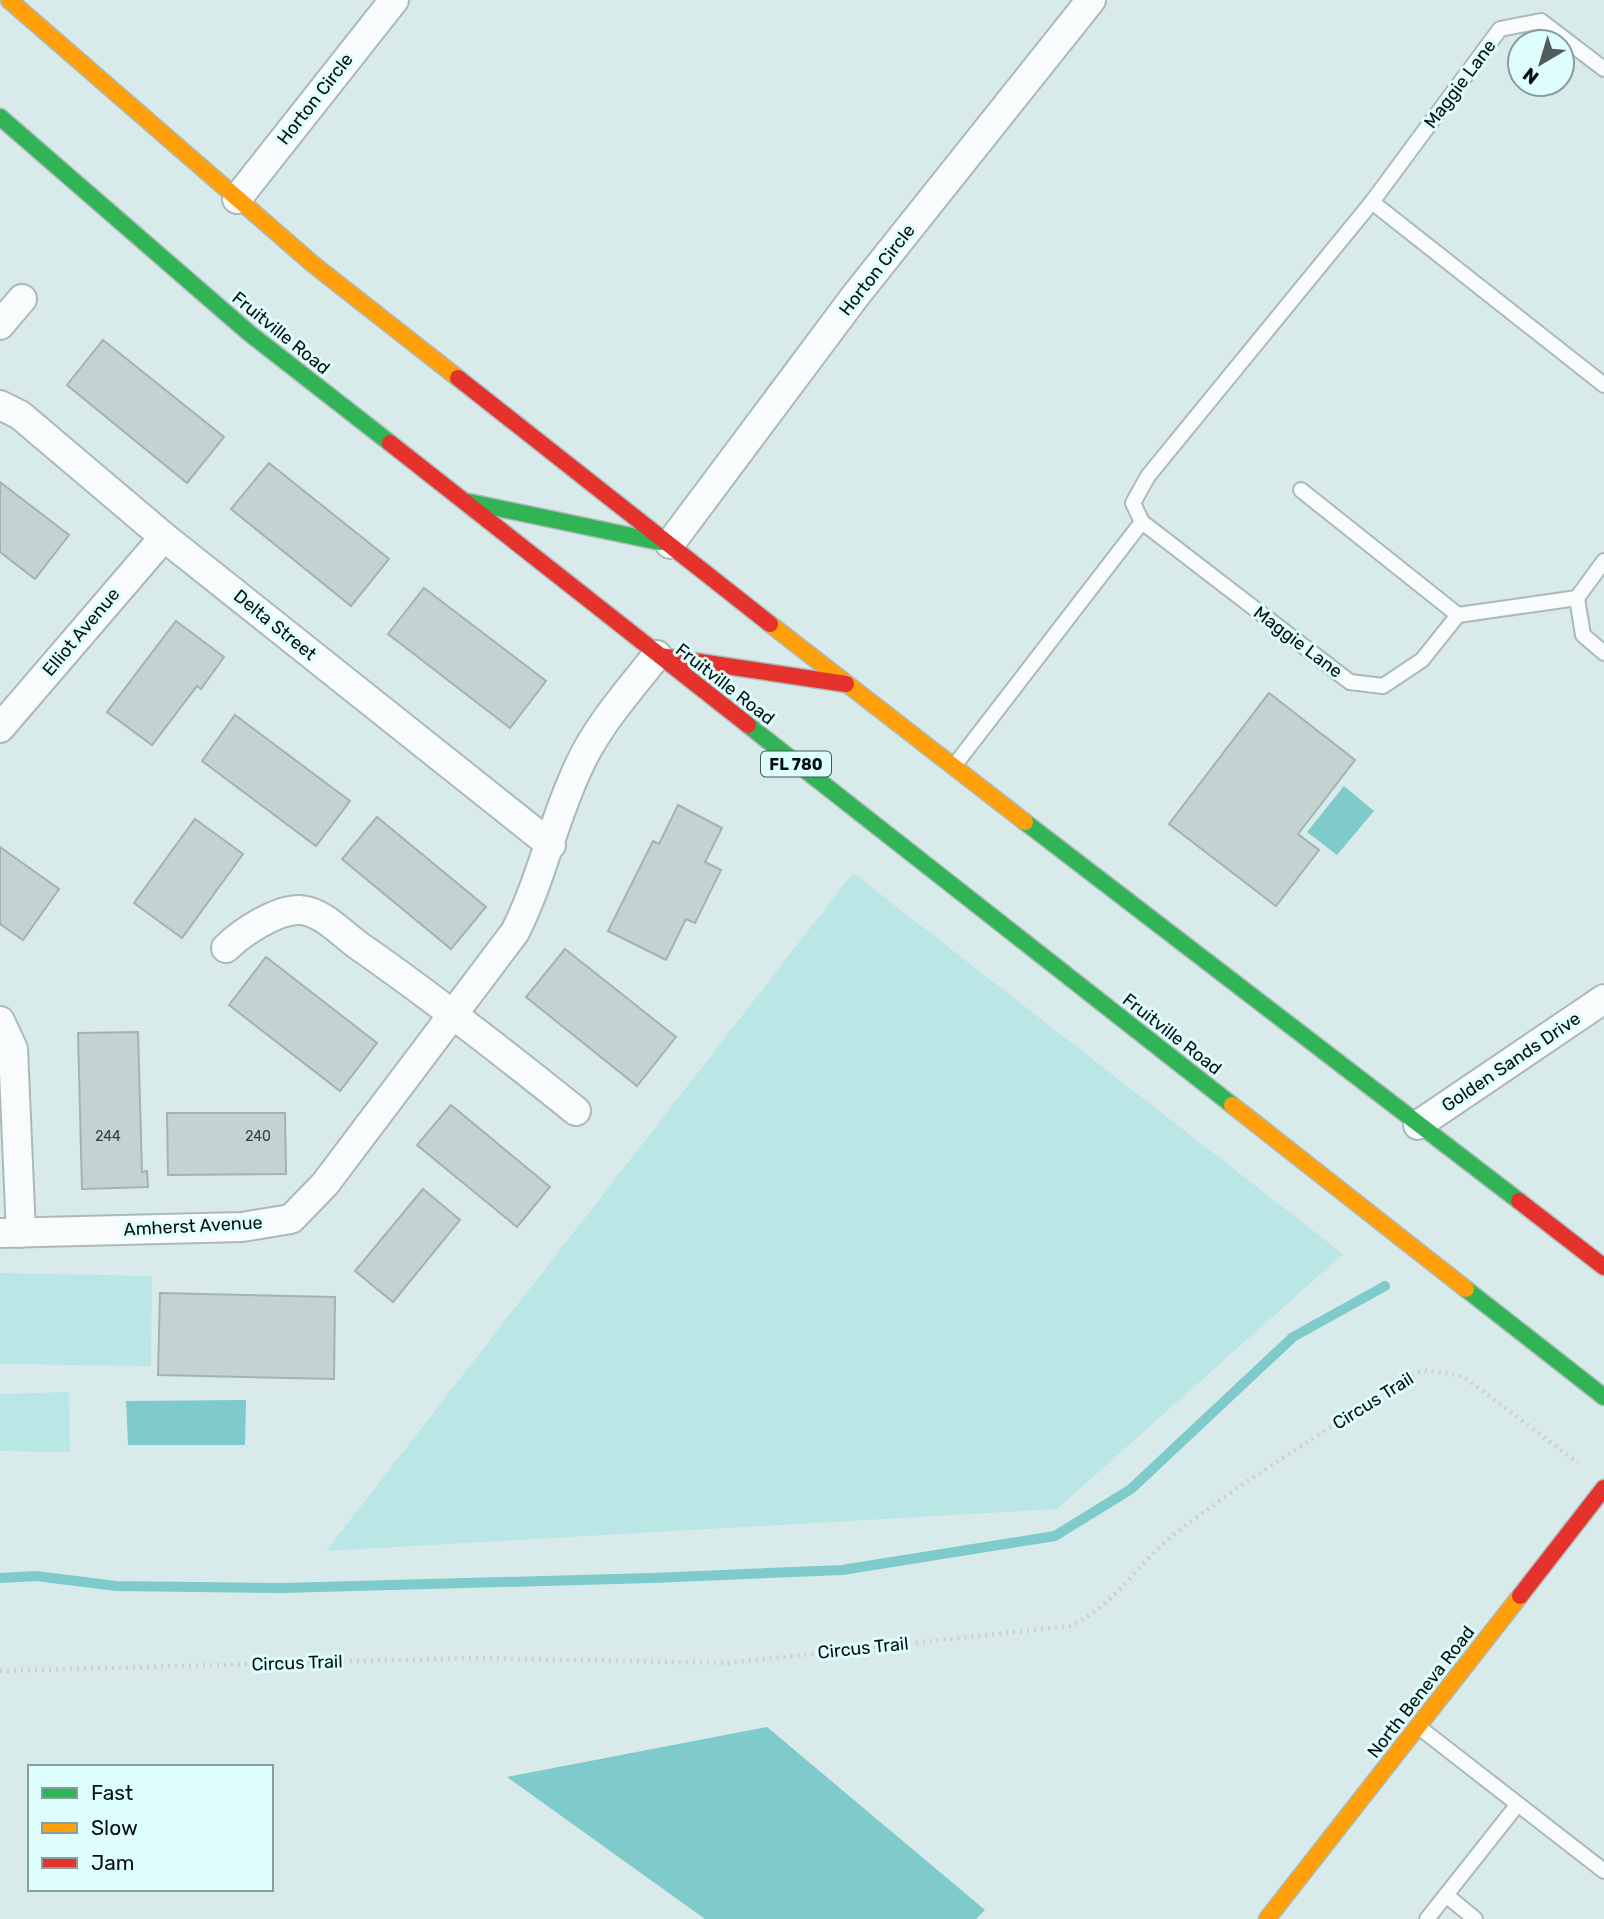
<svg xmlns="http://www.w3.org/2000/svg" width="1604" height="1919" font-family="Rubik,sans-serif">
<rect width="100%" height="100%" fill="#d8eae9"/>
<path fill="#bae6e5" d="M 853,873 L 1343,1254 L 1057,1509 L 326,1551 Z
M 0,1273 L 152,1276 L 151,1366 L 0,1364 Z
M 69,1392 L 70,1452 L 0,1451 L 0,1394 Z"/>
<path fill="#7fcaca" d="M 1344,786 L 1374,811 L 1337,855 L 1307,832 Z
M 246,1400 L 245,1445 L 128,1445 L 126,1401 Z
M 767,1727 L 985,1910 L 976,1919 L 705,1919 L 507,1777 Z"/>
<g fill="none" stroke-linecap="round" stroke-linejoin="round">
<path stroke="#7fcaca" stroke-width="10" d="M 0,1578 L 36,1576 L 116,1586 L 282,1588 L 652,1578 L 842,1570 L 1055,1536 L 1131,1489 L 1293,1337 L 1385,1286"/>
</g>
<path fill="#c5d2d2" stroke="#a4b2b1" stroke-width="2" d="M 103,340 L 224,437 L 187,483 L 67,385 Z
M 269,463 L 389,559 L 351,606 L 231,509 Z
M 0,482 L 69,535 L 35,579 L 0,552 Z
M 424,588 L 546,681 L 510,728 L 388,634 Z
M 176,621 L 224,657 L 201,689 L 197,686 L 152,745 L 107,712 Z
M 1269,693 L 1355,760 L 1298,834 L 1319,850 L 1276,906 L 1169,824 Z
M 235,715 L 350,801 L 316,846 L 202,761 Z
M 678,805 L 722,828 L 705,862 L 721,870 L 695,923 L 686,919 L 666,960 L 608,931 L 653,841 L 659,844 Z
M 377,817 L 486,907 L 451,949 L 342,859 Z
M 195,819 L 243,854 L 182,938 L 134,903 Z
M 0,847 L 59,889 L 23,940 L 0,924 Z
M 565,949 L 676,1037 L 637,1086 L 526,997 Z
M 266,957 L 377,1043 L 340,1091 L 229,1005 Z
M 138,1032 L 142,1172 L 147,1171 L 148,1187 L 82,1189 L 78,1033 Z
M 451,1105 L 550,1187 L 517,1227 L 417,1145 Z
M 167,1113 L 285,1113 L 286,1174 L 168,1175 Z
M 423,1189 L 460,1220 L 393,1302 L 355,1271 Z
M 160,1293 L 335,1297 L 334,1379 L 158,1375 Z"/>
<g fill="none" stroke-linecap="round" stroke-linejoin="round">
<defs>
<path id="lane" d="M 1372,202 L 1604,385
M 1301,490 L 1458,615
M 1604,561 L 1577,598 L 1583,635 L 1604,653
M 1577,598 L 1458,615 L 1422,660 L 1383,686 L 1350,682 L 1142,522 L 1133,503 L 1148,476 L 1372,202 L 1500,29 L 1541,21 L 1604,69
M 954,766 L 1142,522
M 1420,1728 L 1604,1871
M 1446,1895 L 1475,1919
M 1427,1919 L 1518,1804"/>
<path id="street" d="M 237,199 L 394,0
M 0,325 L 22,299
M 0,405 L 20,415 L 164,537 L 551,845
M 670,544 L 856,295 L 1091,0
M 0,728 L 164,537
M 226,948 C 241,933 277,909 300,910 C 322,911 342,934 359,946 C 434,998 505,1054 576,1111
M 0,1021 L 13,1049 L 21,1233
M 1418,1125 L 1604,999
M 0,1233 L 242,1227 L 291,1219 L 325,1184 L 515,932 C 542,879 553,820 579,766 C 597,726 630,689 657,655"/>
<path id="fast" d="M 0,117 L 249,333 L 390,443
M 469,502 L 660,542
M 748,725 L 1232,1105
M 1025,822 L 1519,1201
M 1466,1289 L 1604,1397"/>
<path id="slow" d="M 9,0 L 314,265 L 458,378
M 770,624 L 1025,822
M 1232,1105 L 1466,1289
M 1267,1919 L 1520,1596"/>
<path id="jam" d="M 458,378 L 770,624
M 390,443 L 748,725
M 660,656 L 846,684
M 1519,1201 L 1604,1267
M 1520,1596 L 1604,1488"/>
</defs>
<use href="#lane" stroke="#abbab9" stroke-width="18"/>
<use href="#street" stroke="#abbab9" stroke-width="32"/>
<use href="#fast" stroke="#abbab9" stroke-width="19"/>
<use href="#slow" stroke="#abbab9" stroke-width="19"/>
<use href="#jam" stroke="#abbab9" stroke-width="19"/>
<path stroke="#ccd0d0" stroke-width="4.5" stroke-dasharray="2 5" stroke-linecap="butt" d="M 0,1671 L 472,1658 L 728,1663 L 1070,1626 C 1116,1605 1138,1562 1177,1532 C 1250,1476 1331,1428 1407,1377 L 1424,1370 L 1463,1376 L 1578,1463"/>
<use href="#lane" stroke="#f9fcfc" stroke-width="14"/>
<use href="#street" stroke="#f9fcfc" stroke-width="28"/>
<use href="#fast" stroke="#30b455" stroke-width="16"/>
<use href="#slow" stroke="#ff9f0a" stroke-width="16"/>
<use href="#jam" stroke="#e5322d" stroke-width="16"/>
</g>
<g text-anchor="middle" stroke-width="6" stroke-linejoin="round" paint-order="stroke">
<g font-size="14" fill="#354040">
<text x="108" y="1141">244</text>
<text x="258" y="1141">240</text>
</g>
<rect fill="#defefd" stroke="#465756" stroke-width="2" x="761" y="751.5" width="70" height="25" rx="5"/>
<g font-size="16" font-weight="bold" fill="#050f0f">
<text x="796" y="770">FL 780</text>
</g>
<g font-size="18" fill="#050f0f" stroke="#defefd">
<text transform="translate(1460 84) rotate(-53)" y="6">Maggie Lane</text>
<text transform="translate(315 99) rotate(-52)" y="6">Horton Circle</text>
<text transform="translate(877 270) rotate(-52)" y="6">Horton Circle</text>
<text transform="translate(281 333) rotate(39)" y="6">Fruitville Road</text>
<text transform="translate(275 625) rotate(39)" y="6">Delta Street</text>
<text transform="translate(81 632) rotate(-50)" y="6">Elliot Avenue</text>
<text transform="translate(1298 642) rotate(37)" y="6">Maggie Lane</text>
<text transform="translate(725 684) rotate(38)" y="6">Fruitville Road</text>
<text transform="translate(1172 1034) rotate(38)" y="6">Fruitville Road</text>
<text transform="translate(1511 1062) rotate(-34)" y="6">Golden Sands Drive</text>
<text transform="translate(193 1226) rotate(-3)" y="6">Amherst Avenue</text>
<text transform="translate(1373 1401) rotate(-32)" y="6">Circus Trail</text>
<text transform="translate(863 1648) rotate(-6)" y="6">Circus Trail</text>
<text transform="translate(297 1663) rotate(-2)" y="6">Circus Trail</text>
<text transform="translate(1421 1692) rotate(-52)" y="6">North Beneva Road</text>
</g>
</g>
<rect x="28" y="1765" width="245" height="126" fill="#defefd" stroke="#879e9e" stroke-width="2"/>
<rect x="42" y="1788" width="35" height="10" fill="#30b455" stroke="#879e9e" stroke-width="2"/>
<text x="91" y="1800" font-size="21" fill="#050f0f">Fast</text>
<rect x="42" y="1823" width="35" height="10" fill="#ff9f0a" stroke="#879e9e" stroke-width="2"/>
<text x="91" y="1835" font-size="21" fill="#050f0f">Slow</text>
<rect x="42" y="1858" width="35" height="10" fill="#e5322d" stroke="#879e9e" stroke-width="2"/>
<text x="91" y="1870" font-size="21" fill="#050f0f">Jam</text>
<g transform="translate(1541 63) rotate(218)"><circle r="33" fill="#defefd" stroke="#879e9e" stroke-width="2"/>
<path d="M0-5L12 26L0 18L-12 26Z" fill="#4f5c5b"/>
<text y="-10" font-size="19" font-weight="bold" text-anchor="middle" fill="#050f0f">N</text>
</g>
</svg>
